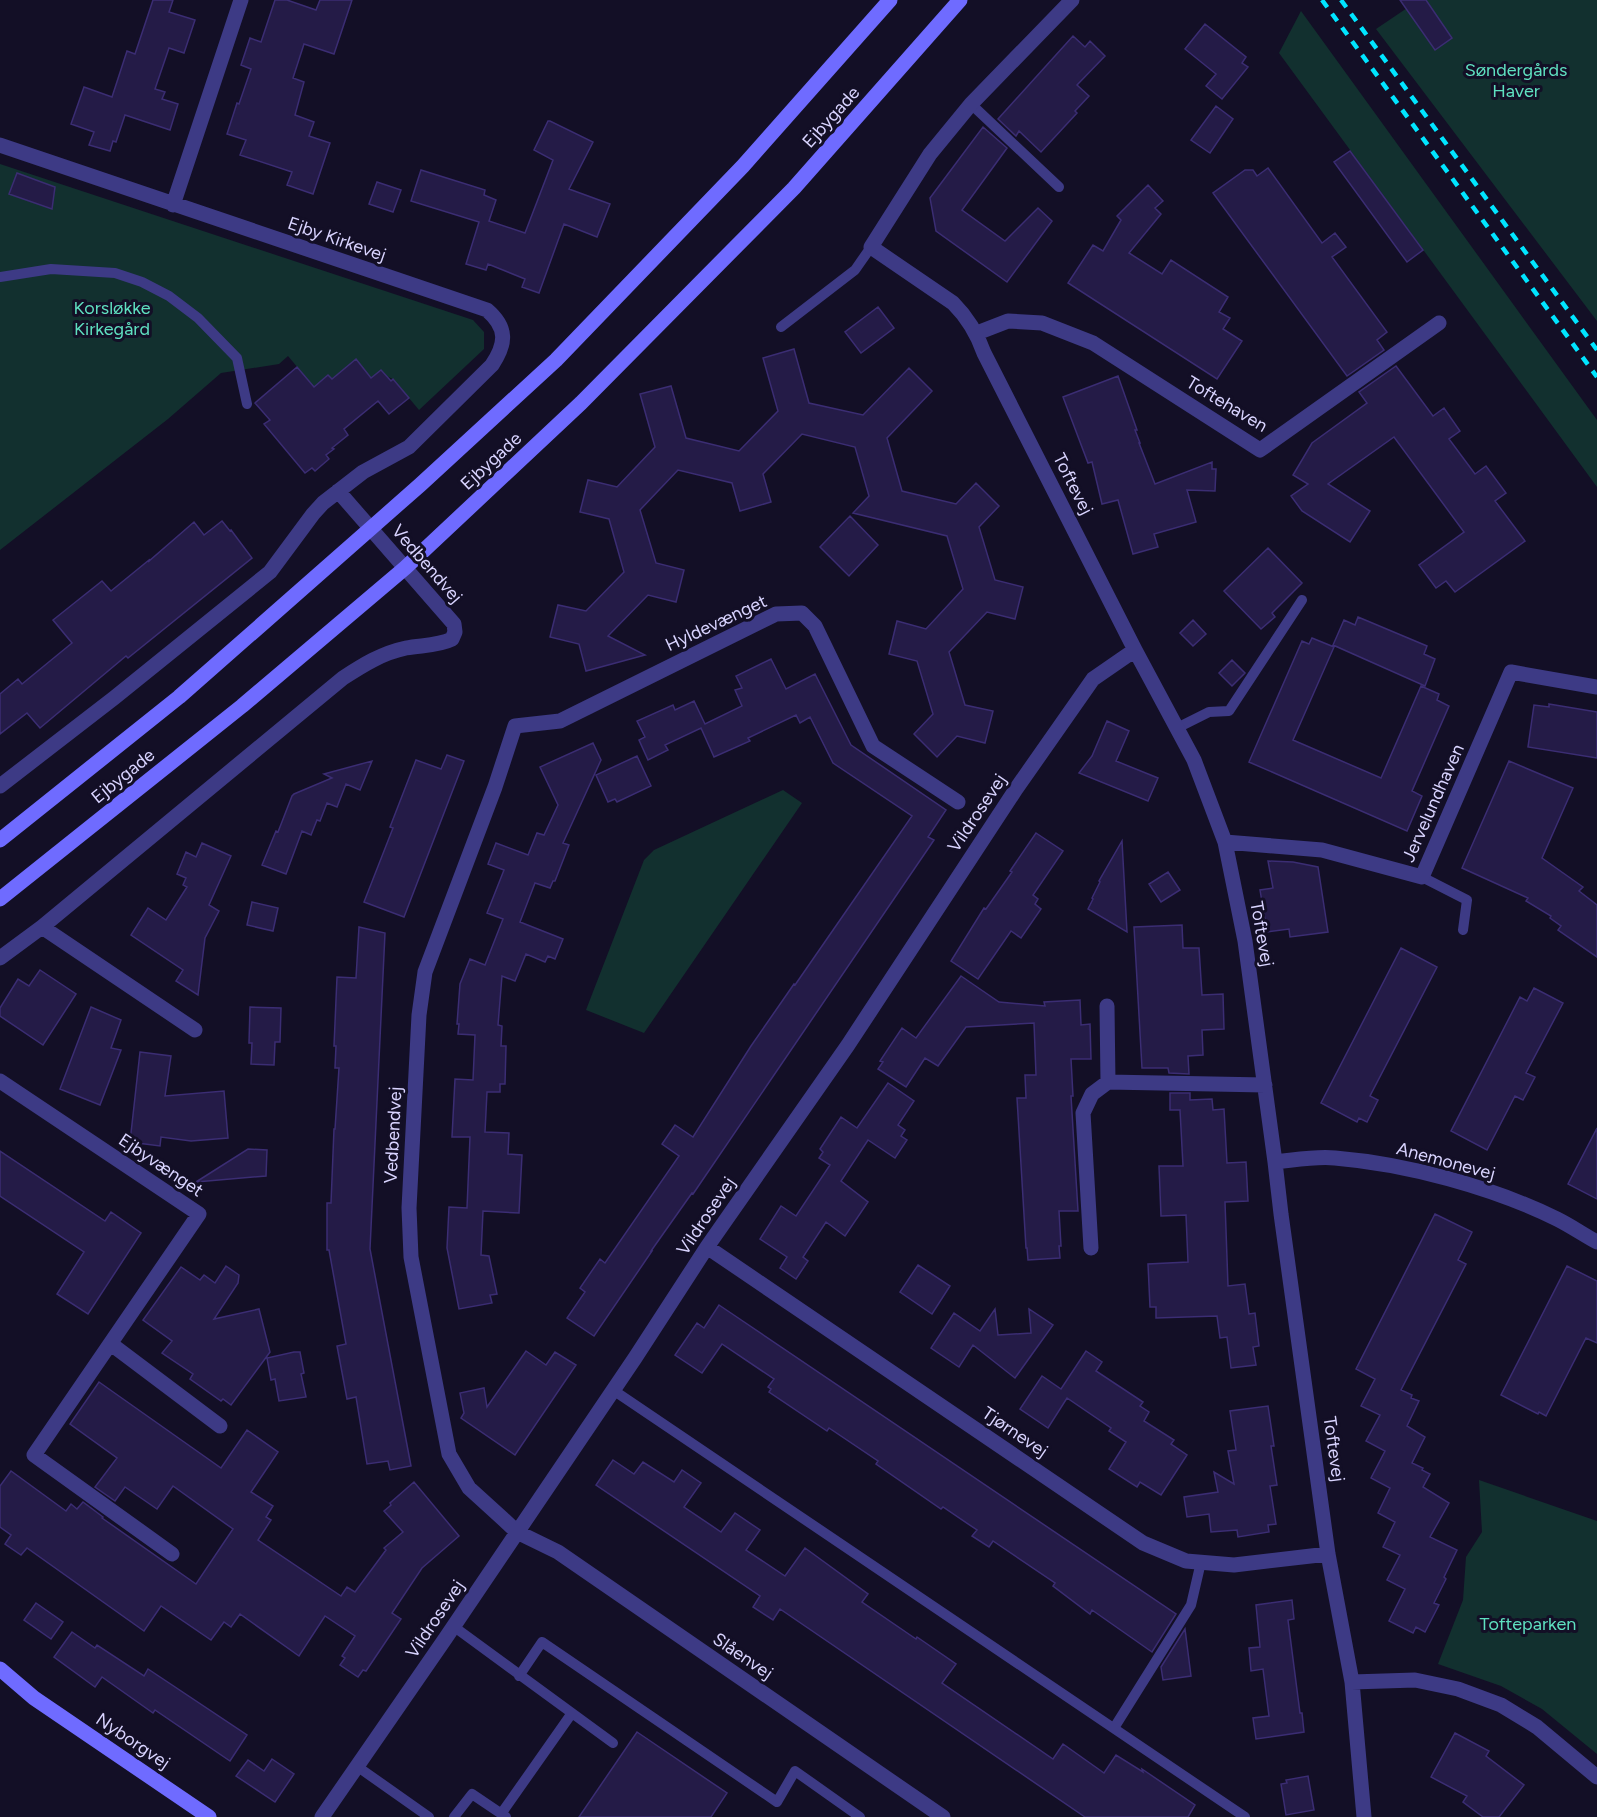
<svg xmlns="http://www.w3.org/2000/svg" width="1597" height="1817" font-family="Figtree,sans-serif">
<rect width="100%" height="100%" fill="#130f26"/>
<path fill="#12302f" d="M 1419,0 L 1597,0 L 1597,321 L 1376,29 Z
M 1301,11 L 1597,420 L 1597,487 L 1279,53 Z
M 0,164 L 473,320 L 484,332 L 484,349 L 419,410 L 393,379 L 386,376 L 381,370 L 371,378 L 356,359 L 332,379 L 328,375 L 314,387 L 288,356 L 279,364 L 221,373 L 168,419 L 0,550 Z
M 783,790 L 802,803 L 644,1033 L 586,1010 L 644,860 L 654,850 Z
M 1479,1480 L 1597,1521 L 1597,1754 L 1542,1709 L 1501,1686 L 1438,1664 L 1463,1600 L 1466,1557 L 1482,1532 Z"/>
<path fill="#241b47" stroke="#3b2d73" stroke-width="1.5" d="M 153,0 L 173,0 L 169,12 L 195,20 L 184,53 L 169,48 L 155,89 L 165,92 L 162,99 L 178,104 L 170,130 L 125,115 L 116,142 L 113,141 L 110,151 L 89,145 L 94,132 L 71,124 L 84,87 L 112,97 L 127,51 L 135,54 Z
M 275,0 L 287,0 L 316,10 L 320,0 L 352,0 L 334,54 L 304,44 L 293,78 L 304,82 L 295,115 L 314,122 L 309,136 L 330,143 L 313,194 L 287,185 L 292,172 L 240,155 L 246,140 L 227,134 L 237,103 L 239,104 L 251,69 L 241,65 L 250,38 L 261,42 Z
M 1400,0 L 1426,0 L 1452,38 L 1435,50 Z
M 1205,24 L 1246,57 L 1242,63 L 1248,67 L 1222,99 L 1206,86 L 1216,74 L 1185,49 Z
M 1073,36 L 1085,47 L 1090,41 L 1105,56 L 1077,85 L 1089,96 L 1075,111 L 1077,113 L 1041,152 L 1019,131 L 1016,136 L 998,119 Z
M 1216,106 L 1233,119 L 1210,153 L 1191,140 Z
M 548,121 L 550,121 L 593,142 L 569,189 L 610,204 L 597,237 L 564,224 L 539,293 L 522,287 L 525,279 L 488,264 L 486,270 L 466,264 L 479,222 L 411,201 L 421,170 L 485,190 L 484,195 L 496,200 L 489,221 L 525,233 L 553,160 L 534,150 Z
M 983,127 L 1007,148 L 962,210 L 1005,241 L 1038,208 L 1052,221 L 1007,282 L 936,231 L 930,198 Z
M 1350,151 L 1423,250 L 1407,262 L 1334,162 Z
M 1268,168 L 1322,243 L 1335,233 L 1346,247 L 1332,257 L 1387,332 L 1377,340 L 1384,350 L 1347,376 L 1213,193 L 1245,170 L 1253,170 L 1257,176 Z
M 17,173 L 55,187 L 52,209 L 9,194 Z
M 377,182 L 401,190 L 393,212 L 369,204 Z
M 1148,185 L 1163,201 L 1155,208 L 1161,214 L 1129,253 L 1162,274 L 1171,260 L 1228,297 L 1219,312 L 1230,318 L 1223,329 L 1242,341 L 1217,379 L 1068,283 L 1093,245 L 1103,251 L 1121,220 L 1117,216 Z
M 878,307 L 894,328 L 861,353 L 845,332 Z
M 794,349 L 809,403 L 863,415 L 909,368 L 932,391 L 887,438 L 902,491 L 956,504 L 976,483 L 999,506 L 979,527 L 995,580 L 1023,587 L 1015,619 L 987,612 L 949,652 L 965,705 L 993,711 L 985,743 L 957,736 L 937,757 L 914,734 L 933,714 L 917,661 L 889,654 L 897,621 L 926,629 L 963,589 L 947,536 L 853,513 L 869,496 L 855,447 L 802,434 L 763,474 L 771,502 L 740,511 L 732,483 L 678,470 L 640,510 L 656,563 L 684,570 L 676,602 L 648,595 L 608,636 L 645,655 L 586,671 L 579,644 L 550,637 L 558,605 L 586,611 L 624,572 L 609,519 L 580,512 L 588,480 L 617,487 L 655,447 L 640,394 L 671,386 L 686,438 L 739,451 L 778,411 L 763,358 Z
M 356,359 L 371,378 L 381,370 L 391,381 L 393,379 L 409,398 L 389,414 L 378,401 L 344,429 L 348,435 L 332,448 L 334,449 L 326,455 L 329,459 L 315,471 L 312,468 L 305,473 L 264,424 L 270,420 L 255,403 L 297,367 L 314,387 L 328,375 L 332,379 Z
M 1396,366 L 1433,416 L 1444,408 L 1460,431 L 1449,439 L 1475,474 L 1486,466 L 1506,493 L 1495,501 L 1525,541 L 1455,592 L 1446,581 L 1436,588 L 1419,565 L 1464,532 L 1394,437 L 1328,484 L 1370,511 L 1350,542 L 1302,511 L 1291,496 L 1308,484 L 1293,475 L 1312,443 L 1367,403 L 1359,392 Z
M 1118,376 L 1137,430 L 1135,430 L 1140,443 L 1139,443 L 1155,484 L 1212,462 L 1212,469 L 1216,469 L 1215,491 L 1187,490 L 1196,522 L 1154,534 L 1158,547 L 1133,554 L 1118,500 L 1102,504 L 1092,462 L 1088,463 L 1063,397 Z
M 850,516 L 878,545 L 849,576 L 820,547 Z
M 222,521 L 230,531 L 231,530 L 252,558 L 128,658 L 126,656 L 40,728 L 27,713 L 0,734 L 0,694 L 18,679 L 22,684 L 72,643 L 53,620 L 102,581 L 111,591 L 149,560 L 149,561 L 194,522 L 204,535 Z
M 1268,548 L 1302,583 L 1272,613 L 1275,617 L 1261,629 L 1224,591 Z
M 1358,617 L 1427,646 L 1424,654 L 1435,659 L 1425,686 L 1333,645 L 1344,620 L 1355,625 Z
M 1193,620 L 1206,634 L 1193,646 L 1180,633 Z
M 1312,638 L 1334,647 L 1293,740 L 1381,778 L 1421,686 L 1439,694 L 1437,700 L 1449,706 L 1412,791 L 1422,796 L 1407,831 L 1249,762 L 1302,641 L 1309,644 Z
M 771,659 L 786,689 L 815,674 L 851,745 L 946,810 L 928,837 L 934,840 L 693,1194 L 692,1193 L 651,1251 L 652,1251 L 594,1336 L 567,1318 L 585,1292 L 580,1288 L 600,1259 L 605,1263 L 679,1156 L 662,1144 L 675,1125 L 693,1137 L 751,1046 L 794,984 L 795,985 L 912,816 L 833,763 L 810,717 L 800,723 L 796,715 L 748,738 L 750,741 L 714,757 L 701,728 L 665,745 L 668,750 L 648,760 L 639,740 L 645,737 L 637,721 L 673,705 L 675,710 L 694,701 L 705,724 L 742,706 L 735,690 L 742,688 L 736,676 Z
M 1232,660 L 1245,673 L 1232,686 L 1219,673 Z
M 1549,704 L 1597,712 L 1597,758 L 1528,747 L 1534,705 L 1549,707 Z
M 1107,721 L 1129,731 L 1116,761 L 1158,778 L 1148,801 L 1079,773 L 1092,756 Z
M 593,743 L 601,760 L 563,843 L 569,845 L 555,881 L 553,881 L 550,888 L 535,883 L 520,922 L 563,939 L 555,959 L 548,956 L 545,962 L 526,954 L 515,981 L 502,976 L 498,1025 L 502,1026 L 501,1046 L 506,1046 L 505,1084 L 500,1084 L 500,1092 L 487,1092 L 485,1132 L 509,1133 L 508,1154 L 522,1155 L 519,1213 L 483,1211 L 481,1255 L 489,1256 L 497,1294 L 490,1295 L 492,1303 L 459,1309 L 447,1248 L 449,1207 L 467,1208 L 470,1137 L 452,1137 L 455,1079 L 473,1080 L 475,1035 L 458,1034 L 459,1024 L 457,1024 L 460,984 L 470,959 L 485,965 L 503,919 L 487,913 L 504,870 L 488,864 L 496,843 L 528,855 L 537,833 L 544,835 L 558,805 L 540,767 Z
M 447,755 L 464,761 L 404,917 L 364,902 L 393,828 L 390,827 L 416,760 L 441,769 Z
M 637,756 L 651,786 L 617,802 L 615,799 L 608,802 L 596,775 Z
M 372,761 L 360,790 L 346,784 L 337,807 L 327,803 L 320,821 L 317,820 L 311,835 L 302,831 L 286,874 L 262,865 L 276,831 L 278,832 L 292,796 L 294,794 L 332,778 L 324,774 Z
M 1509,761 L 1573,788 L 1542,858 L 1583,887 L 1579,891 L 1597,905 L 1597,957 L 1558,930 L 1561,926 L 1550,918 L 1551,916 L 1526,901 L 1528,898 L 1462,868 Z
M 1036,833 L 1063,851 L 1033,895 L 1038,899 L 1035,904 L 1041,909 L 1021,938 L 1011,931 L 978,979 L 951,961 L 984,908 L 986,909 L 1012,872 L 1010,871 Z
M 1122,841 L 1127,932 L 1088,909 L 1093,899 L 1092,898 L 1100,882 L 1099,881 Z
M 202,843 L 231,856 L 209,905 L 219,911 L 205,938 L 198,995 L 176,981 L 183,970 L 131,935 L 148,908 L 166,920 L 187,887 L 183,885 L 186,878 L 177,874 L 186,852 L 196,857 Z
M 1268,861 L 1293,862 L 1318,867 L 1328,932 L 1290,937 L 1289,929 L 1267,932 L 1260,890 L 1273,888 Z
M 1168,872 L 1180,890 L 1161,902 L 1149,884 Z
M 252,902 L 278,908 L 273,931 L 247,925 Z
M 1182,925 L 1183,948 L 1199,948 L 1202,995 L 1223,994 L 1224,1029 L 1202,1030 L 1203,1055 L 1188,1056 L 1189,1074 L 1169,1073 L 1168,1068 L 1142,1068 L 1134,927 Z
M 359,927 L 385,933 L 370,1249 L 411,1466 L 390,1470 L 388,1461 L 367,1464 L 356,1397 L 347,1399 L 337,1346 L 346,1344 L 329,1250 L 327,1250 L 327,1203 L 331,1203 L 334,1129 L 335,1129 L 339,1068 L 335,1068 L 336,1046 L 334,1046 L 337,977 L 356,978 Z
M 1401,948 L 1437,967 L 1370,1096 L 1378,1100 L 1367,1122 L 1359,1118 L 1357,1122 L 1321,1103 Z
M 40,970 L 76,994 L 43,1045 L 0,1016 L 0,1008 L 18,979 L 29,986 Z
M 961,976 L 999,1002 L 1045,1006 L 1044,1002 L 1080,1000 L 1081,1025 L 1090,1024 L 1091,1059 L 1071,1059 L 1073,1096 L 1071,1096 L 1078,1211 L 1059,1211 L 1061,1246 L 1059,1246 L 1060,1258 L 1028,1260 L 1027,1248 L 1026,1248 L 1017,1098 L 1026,1098 L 1025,1075 L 1036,1075 L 1034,1023 L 966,1027 L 938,1066 L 925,1058 L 906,1087 L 878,1069 L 883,1062 L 880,1061 L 902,1028 L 916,1038 Z
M 1534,988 L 1563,1003 L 1526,1073 L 1535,1077 L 1523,1100 L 1515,1096 L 1487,1150 L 1451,1131 L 1520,997 L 1527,1001 Z
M 91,1007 L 121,1020 L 111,1048 L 121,1050 L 100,1105 L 60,1089 Z
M 250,1007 L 281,1008 L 280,1042 L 275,1042 L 274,1065 L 251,1064 L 252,1043 L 249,1043 Z
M 140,1052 L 171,1056 L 165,1096 L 224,1091 L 228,1138 L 191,1141 L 161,1137 L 160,1146 L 130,1142 Z
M 888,1083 L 914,1101 L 898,1125 L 905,1130 L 901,1136 L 907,1140 L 895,1158 L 868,1140 L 841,1181 L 868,1202 L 845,1236 L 826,1222 L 803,1257 L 808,1261 L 796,1279 L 780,1268 L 787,1257 L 760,1239 L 781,1206 L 796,1216 L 830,1165 L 819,1158 L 823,1152 L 820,1149 L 841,1117 L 857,1128 Z
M 1170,1093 L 1190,1093 L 1190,1100 L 1212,1099 L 1213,1110 L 1224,1109 L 1227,1163 L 1246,1162 L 1248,1201 L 1225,1202 L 1228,1286 L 1245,1284 L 1249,1314 L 1255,1313 L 1259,1346 L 1253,1347 L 1256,1365 L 1231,1368 L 1227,1337 L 1220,1338 L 1217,1316 L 1156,1318 L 1156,1307 L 1150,1307 L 1148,1264 L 1188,1262 L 1186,1215 L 1161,1216 L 1159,1166 L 1183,1166 L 1180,1110 L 1170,1110 Z
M 1597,1128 L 1597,1199 L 1568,1184 Z
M 248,1149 L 267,1150 L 266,1176 L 196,1182 Z
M 0,1151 L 105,1221 L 111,1212 L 141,1233 L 88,1314 L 57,1294 L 84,1252 L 0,1196 Z
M 1435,1214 L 1472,1232 L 1458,1260 L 1466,1264 L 1401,1390 L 1412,1395 L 1411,1398 L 1419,1401 L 1407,1426 L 1425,1437 L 1412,1463 L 1423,1468 L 1422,1470 L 1430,1474 L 1423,1487 L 1449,1503 L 1430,1537 L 1457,1550 L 1444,1577 L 1446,1579 L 1434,1603 L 1439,1605 L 1425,1632 L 1416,1627 L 1413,1633 L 1389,1621 L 1405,1589 L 1387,1580 L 1400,1555 L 1383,1547 L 1395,1522 L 1378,1513 L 1390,1488 L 1371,1478 L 1385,1451 L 1366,1441 L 1380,1415 L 1361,1406 L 1375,1379 L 1356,1369 Z
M 918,1265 L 950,1286 L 932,1314 L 900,1292 Z
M 226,1266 L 239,1275 L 238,1283 L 214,1319 L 259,1309 L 270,1352 L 231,1405 L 223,1399 L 221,1401 L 190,1379 L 193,1374 L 162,1353 L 172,1341 L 143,1320 L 181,1267 L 200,1280 L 204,1275 L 215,1283 Z
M 1567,1266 L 1597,1281 L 1597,1343 L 1586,1338 L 1546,1416 L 1539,1412 L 1538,1414 L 1501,1395 Z
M 719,1305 L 1176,1614 L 1152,1652 L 1092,1610 L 1090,1614 L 1053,1586 L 1055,1583 L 993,1541 L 989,1547 L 972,1536 L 977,1530 L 943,1507 L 941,1509 L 876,1464 L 878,1461 L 829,1428 L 827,1431 L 769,1392 L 771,1389 L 768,1387 L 774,1379 L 722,1344 L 702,1373 L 675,1355 L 697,1323 L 704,1328 Z
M 995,1309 L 998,1335 L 1031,1333 L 1029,1309 L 1053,1325 L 1015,1378 L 973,1345 L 959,1367 L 931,1348 L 954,1313 L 980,1331 Z
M 526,1351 L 546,1365 L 555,1352 L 576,1365 L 515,1455 L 461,1418 L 464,1413 L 460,1393 L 484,1388 L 487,1407 Z
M 1086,1351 L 1102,1362 L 1096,1371 L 1143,1402 L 1140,1406 L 1149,1412 L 1144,1421 L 1174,1440 L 1171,1444 L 1187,1455 L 1161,1495 L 1140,1482 L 1137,1487 L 1109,1469 L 1126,1442 L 1109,1431 L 1111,1428 L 1067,1398 L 1048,1428 L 1020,1409 L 1042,1376 L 1061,1389 Z
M 294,1352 L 300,1352 L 304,1373 L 301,1374 L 306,1397 L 279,1401 L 275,1379 L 271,1380 L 267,1358 Z
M 99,1382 L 221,1468 L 247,1430 L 278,1452 L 251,1492 L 273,1506 L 266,1517 L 271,1520 L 258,1540 L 341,1596 L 347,1587 L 355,1592 L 386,1550 L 384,1548 L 403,1532 L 384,1511 L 391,1505 L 390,1503 L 414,1482 L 459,1536 L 422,1568 L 392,1613 L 401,1619 L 366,1671 L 363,1670 L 358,1677 L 340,1665 L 345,1658 L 342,1656 L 355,1636 L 325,1616 L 299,1656 L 240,1614 L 231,1627 L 224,1622 L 211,1640 L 161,1606 L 144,1631 L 27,1548 L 21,1555 L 5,1544 L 11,1535 L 0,1527 L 0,1486 L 11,1471 L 66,1511 L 71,1504 L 77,1509 L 83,1502 L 103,1517 L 102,1518 L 196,1584 L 233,1529 L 173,1486 L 157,1509 L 125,1487 L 115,1501 L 95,1487 L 117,1458 L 70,1424 Z
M 1268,1406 L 1274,1446 L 1271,1446 L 1277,1485 L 1270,1486 L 1276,1524 L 1268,1525 L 1269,1532 L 1238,1537 L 1237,1530 L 1211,1532 L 1209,1514 L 1187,1517 L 1184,1497 L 1218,1492 L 1214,1472 L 1234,1484 L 1228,1451 L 1236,1450 L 1230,1411 Z
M 613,1460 L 634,1474 L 643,1462 L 674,1482 L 682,1470 L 701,1483 L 684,1507 L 721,1532 L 735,1513 L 760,1530 L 746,1550 L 785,1576 L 805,1548 L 868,1594 L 862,1602 L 916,1639 L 917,1637 L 956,1664 L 942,1683 L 1053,1759 L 1063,1744 L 1104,1773 L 1116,1755 L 1143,1772 L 1142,1769 L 1195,1805 L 1188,1817 L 1085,1817 L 780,1609 L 773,1620 L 753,1607 L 760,1596 L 596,1485 Z
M 1292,1600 L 1294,1619 L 1288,1620 L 1300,1713 L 1302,1713 L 1304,1732 L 1256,1739 L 1253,1718 L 1269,1716 L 1263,1669 L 1251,1671 L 1249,1648 L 1260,1647 L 1256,1605 Z
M 36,1603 L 63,1622 L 51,1639 L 24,1620 Z
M 1185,1629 L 1191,1676 L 1163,1680 L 1161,1667 Z
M 72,1632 L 95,1648 L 97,1645 L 144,1676 L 148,1669 L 247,1735 L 230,1761 L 155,1710 L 153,1713 L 102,1677 L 95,1687 L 54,1657 Z
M 637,1732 L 727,1793 L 711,1817 L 579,1817 Z
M 1455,1733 L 1489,1751 L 1486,1756 L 1524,1785 L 1499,1817 L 1483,1817 L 1463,1802 L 1467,1796 L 1431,1777 Z
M 272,1759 L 294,1774 L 275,1802 L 236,1776 L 248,1760 L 264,1771 Z
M 1308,1776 L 1314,1810 L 1286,1815 L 1281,1784 L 1287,1783 L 1286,1780 Z"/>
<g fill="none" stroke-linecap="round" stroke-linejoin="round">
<path stroke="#3d3a85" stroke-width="10" d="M 971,104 L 1059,187
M 0,277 L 51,269 L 115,273 L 142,282 L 169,296 L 198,318 L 237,358 L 247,404
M 781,327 L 855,270 L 871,247
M 1177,728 L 1209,712 L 1229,711 L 1302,600
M 1422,877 L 1467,900 L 1463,930
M 613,1390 L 1245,1817
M 453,1626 L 613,1743
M 519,1676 L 542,1642 L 777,1802 L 795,1771 L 860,1817
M 1114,1728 L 1191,1605 L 1201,1562
M 358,1767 L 429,1817
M 501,1814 L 572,1713
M 454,1817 L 472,1794 L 506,1817"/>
<path stroke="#3d3a85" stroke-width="15" d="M 1072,0 L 971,104 L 930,154 L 871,247 L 953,303 C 968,318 977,333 984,353 L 1135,650 L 1194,760 L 1225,842 L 1245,941 L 1275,1162 L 1281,1214 L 1328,1554 L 1352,1682 L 1364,1817
M 0,145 L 487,310 C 508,328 506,344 492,365 L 409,447 L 363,472 L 323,503 L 313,514 L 270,572 L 114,698 L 0,786
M 173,205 L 241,0
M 977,333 L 1008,321 L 1042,323 L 1093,343 L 1260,450 L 1439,323
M 1225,842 L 1322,850 L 1422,877 L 1511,672 L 1597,687
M 42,927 L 195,1030
M 0,958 L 42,927 L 343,678 C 363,665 382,653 406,648 C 422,645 438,646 452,639 L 455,632 L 454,624 L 338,491
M 1107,1006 L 1108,1082
M 0,1081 L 199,1214 L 34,1455 L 172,1554
M 1275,1162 C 1295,1160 1316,1156 1335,1158 C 1407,1164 1492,1187 1557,1219 C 1571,1226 1584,1235 1597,1242
M 707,1247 L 1143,1543 L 1186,1561 L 1234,1565 L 1328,1554
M 1091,1248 L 1083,1113 L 1092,1094 L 1108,1082 L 1265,1085
M 111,1344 L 220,1426
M 1352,1682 L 1415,1680 L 1458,1689 L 1501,1705 L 1537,1727 L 1597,1777
M 322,1817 L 445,1639 L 635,1358 L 707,1247 L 848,1045 L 1016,789 L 1093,679 L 1135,650
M 943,1817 L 558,1552 L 517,1532 L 502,1518 L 469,1488 L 449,1454 L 411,1257 L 409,1208 L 419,1015 L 425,972 L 495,787 L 515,726 L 560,721 L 776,614 L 802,613 L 815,626 L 873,746 L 958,802"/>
<path stroke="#6f6bff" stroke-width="15" d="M 0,840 L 179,697 L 261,625 L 420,485 L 556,360 L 743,166 L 890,0
M 0,899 L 242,706 L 405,568 L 581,403 L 794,188 L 960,0
M 0,1669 L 34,1698 L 209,1817"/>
<path stroke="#00e5ff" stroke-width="4.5" stroke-dasharray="9 8" stroke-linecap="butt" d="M 1322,0 L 1597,377
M 1341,0 L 1597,350"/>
</g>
<g text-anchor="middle" stroke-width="6" stroke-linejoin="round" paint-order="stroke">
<g font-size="18" fill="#5fe0c0" stroke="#130f26">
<text x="1516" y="76">Søndergårds<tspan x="1516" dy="21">Haver</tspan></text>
<text x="112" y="314">Korsløkke<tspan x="112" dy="21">Kirkegård</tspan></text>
<text x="1528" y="1630">Tofteparken</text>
</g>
<g font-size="18" fill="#d9d4ff" stroke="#130f26">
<text transform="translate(831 117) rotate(-48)" y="6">Ejbygade</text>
<text transform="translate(337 239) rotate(19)" y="6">Ejby Kirkevej</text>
<text transform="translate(1227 404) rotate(31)" y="6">Toftehaven</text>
<text transform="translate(491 461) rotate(-43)" y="6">Ejbygade</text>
<text transform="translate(1073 484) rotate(63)" y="6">Toftevej</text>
<text transform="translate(427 564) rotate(49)" y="6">Vedbendvej</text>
<text transform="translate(716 623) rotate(-25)" y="6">Hyldevænget</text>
<text transform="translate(123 776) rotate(-39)" y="6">Ejbygade</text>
<text transform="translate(1433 803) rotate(-66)" y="6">Jervelundhaven</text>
<text transform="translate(977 813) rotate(-56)" y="6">Vildrosevej</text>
<text transform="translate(1262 934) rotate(80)" y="6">Toftevej</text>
<text transform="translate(393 1135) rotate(-87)" y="6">Vedbendvej</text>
<text transform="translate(1446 1161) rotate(15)" y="6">Anemonevej</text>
<text transform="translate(161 1165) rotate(34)" y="6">Ejbyvænget</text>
<text transform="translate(706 1216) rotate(-56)" y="6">Vildrosevej</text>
<text transform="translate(1015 1432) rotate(34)" y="6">Tjørnevej</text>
<text transform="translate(1334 1449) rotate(82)" y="6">Toftevej</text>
<text transform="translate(435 1619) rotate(-56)" y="6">Vildrosevej</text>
<text transform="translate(743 1656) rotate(34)" y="6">Slåenvej</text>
<text transform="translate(133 1741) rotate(34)" y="6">Nyborgvej</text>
</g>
</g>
</svg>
